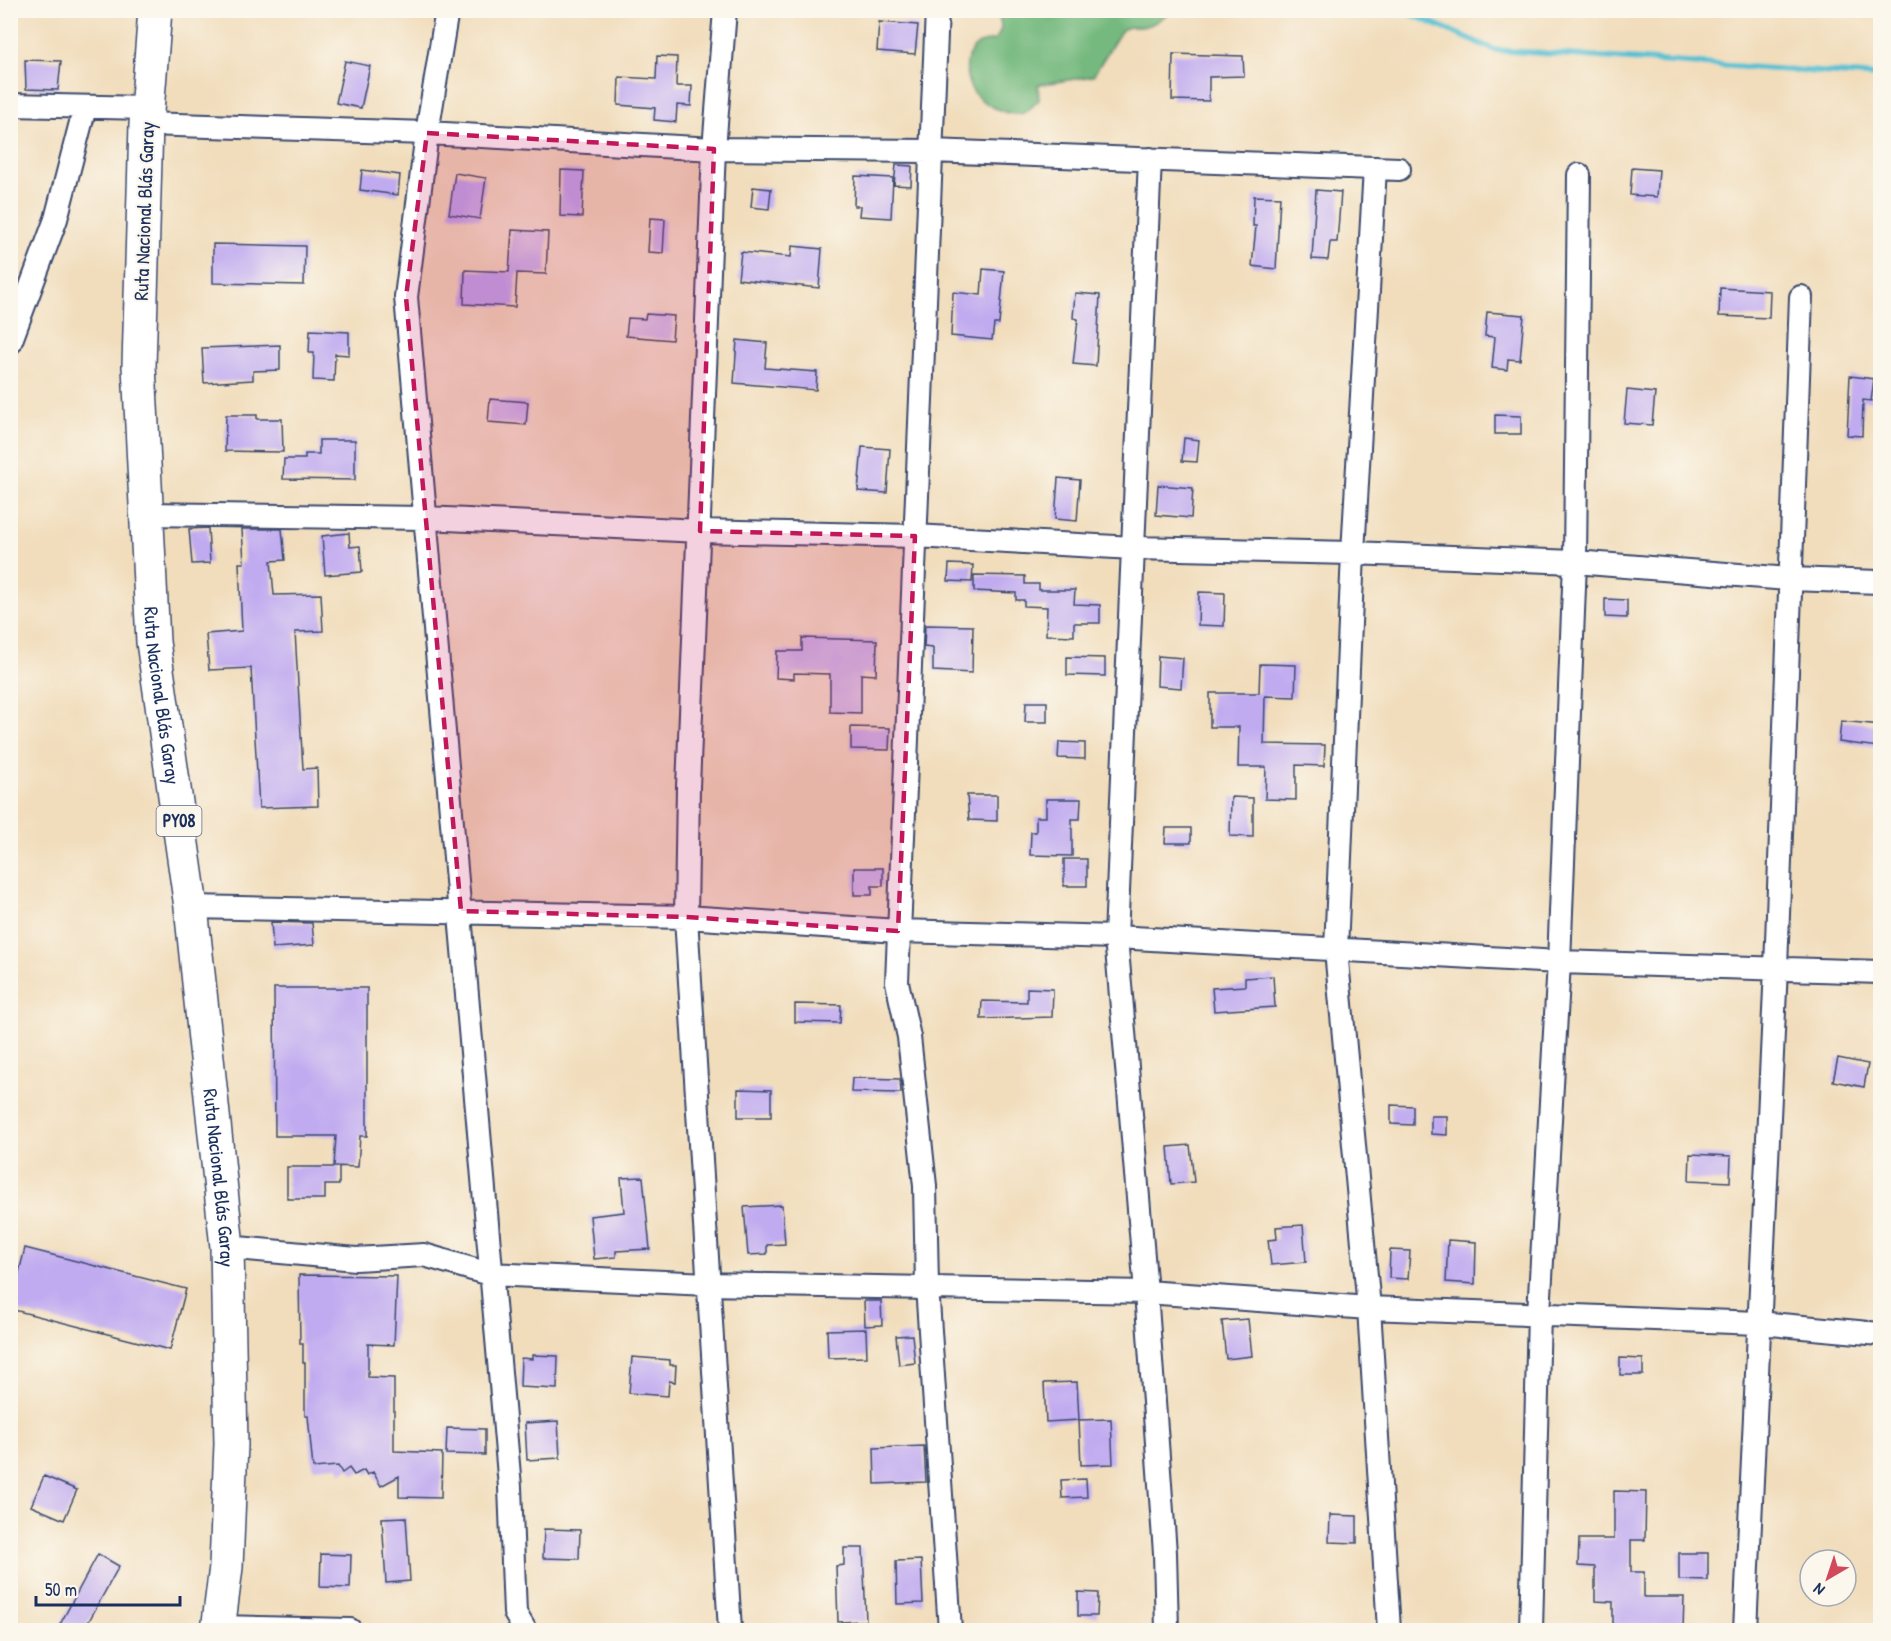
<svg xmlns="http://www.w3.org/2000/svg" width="1891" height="1641" font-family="'Patrick Hand',sans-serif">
<rect width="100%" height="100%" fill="#fbf7ec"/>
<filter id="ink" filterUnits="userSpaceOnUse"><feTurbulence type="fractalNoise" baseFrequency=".0167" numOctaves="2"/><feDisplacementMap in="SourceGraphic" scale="12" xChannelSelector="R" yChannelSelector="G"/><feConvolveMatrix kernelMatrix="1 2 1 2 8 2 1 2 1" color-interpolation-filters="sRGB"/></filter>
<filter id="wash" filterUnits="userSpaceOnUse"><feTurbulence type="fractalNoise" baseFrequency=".008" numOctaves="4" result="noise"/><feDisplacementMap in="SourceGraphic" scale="24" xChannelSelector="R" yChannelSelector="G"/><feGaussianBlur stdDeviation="1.35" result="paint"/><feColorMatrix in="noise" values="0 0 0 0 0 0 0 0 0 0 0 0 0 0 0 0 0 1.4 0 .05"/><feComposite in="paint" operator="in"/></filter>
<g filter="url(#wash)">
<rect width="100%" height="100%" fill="#f1ddbc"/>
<path fill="#74b97e" stroke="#48746e" stroke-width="1.5" d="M 994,11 L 1171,11 C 1162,18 1153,26 1140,27 C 1133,28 1128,25 1121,31 L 1093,76 L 1038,85 L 1039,100 C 1033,105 1028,113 1020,114 C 1005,115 978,103 971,88 C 964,75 964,49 981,43 C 985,41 991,41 995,40 C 1004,29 1002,21 994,11 Z"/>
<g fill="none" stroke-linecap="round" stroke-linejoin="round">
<path stroke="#55bfd2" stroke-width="6" d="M 1402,10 L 1495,50 L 1880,76"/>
</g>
<g id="blocks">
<path fill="#c0aaf0" d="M 879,22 L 918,25 L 915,54 L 877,51 Z
M 1173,54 L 1243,56 L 1244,76 L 1209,77 L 1209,101 L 1172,100 Z
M 657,56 L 677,57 L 676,86 L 692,86 L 691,106 L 677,105 L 676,122 L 654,120 L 655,108 L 618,105 L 619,77 L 656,79 Z
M 25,60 L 61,61 L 58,90 L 26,89 Z
M 345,61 L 370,66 L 361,108 L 336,103 Z
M 896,165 L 912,166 L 911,186 L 894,185 Z
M 1632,168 L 1659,170 L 1657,197 L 1630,195 Z
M 362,170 L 400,175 L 398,195 L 360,190 Z
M 561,170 L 584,171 L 582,217 L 560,216 Z
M 455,173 L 486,178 L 480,219 L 449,214 Z
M 855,176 L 893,178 L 891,218 L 859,216 L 860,206 L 854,206 Z
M 753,187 L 771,189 L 769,209 L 751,207 Z
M 1316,190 L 1341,192 L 1337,242 L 1330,242 L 1328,260 L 1312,259 Z
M 1254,196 L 1280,197 L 1276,269 L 1252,266 L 1256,226 L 1253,226 Z
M 650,218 L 665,219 L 663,253 L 648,252 Z
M 512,230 L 548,232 L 546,274 L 517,273 L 515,307 L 464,304 L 465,270 L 509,272 Z
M 213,244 L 305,246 L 304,285 L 213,283 Z
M 792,246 L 822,249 L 819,288 L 738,279 L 741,252 L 791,257 Z
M 983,269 L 1004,271 L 999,324 L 994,324 L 992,340 L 951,336 L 953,292 L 981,295 Z
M 1720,288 L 1770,291 L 1769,318 L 1719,316 Z
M 1075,293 L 1100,295 L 1096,366 L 1073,364 L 1078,319 L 1073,318 Z
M 1487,312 L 1524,315 L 1520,360 L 1508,359 L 1507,370 L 1492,368 L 1495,337 L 1485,336 Z
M 646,314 L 674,316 L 672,340 L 626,336 L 628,318 L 645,319 Z
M 310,330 L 349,332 L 349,355 L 335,354 L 334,381 L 313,380 L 314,353 L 309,353 Z
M 737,340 L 767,343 L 765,368 L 817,372 L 816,390 L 734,383 Z
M 280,345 L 280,370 L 253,371 L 253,380 L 204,383 L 202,348 Z
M 1850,376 L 1874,379 L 1871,401 L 1863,400 L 1862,436 L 1847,435 Z
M 1627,390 L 1655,393 L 1652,425 L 1624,423 Z
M 490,399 L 528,402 L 526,425 L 488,422 Z
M 226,415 L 257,415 L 257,419 L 282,419 L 283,452 L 225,451 Z
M 1495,415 L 1521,416 L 1521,434 L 1495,434 Z
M 1184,438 L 1199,440 L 1197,462 L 1182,461 Z
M 319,440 L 355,440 L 355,480 L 283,479 L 284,459 L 305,459 L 305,454 L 319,454 Z
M 862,447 L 890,449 L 887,493 L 858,491 Z
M 1058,478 L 1080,480 L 1077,521 L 1055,519 Z
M 1158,485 L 1193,488 L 1191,518 L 1156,515 Z
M 208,528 L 210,563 L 192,564 L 189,529 Z
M 242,529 L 282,529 L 285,560 L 271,561 L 274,595 L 321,594 L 323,631 L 295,632 L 303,769 L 317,768 L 318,806 L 259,808 L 251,668 L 209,670 L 206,634 L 242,631 L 239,563 L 244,563 Z
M 349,533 L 350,547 L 360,546 L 362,572 L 325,575 L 322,536 Z
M 949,564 L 973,565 L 972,582 L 948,581 Z
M 974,575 L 1025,576 L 1025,584 L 1039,584 L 1039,590 L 1075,590 L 1074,604 L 1100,605 L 1100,623 L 1074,623 L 1074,636 L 1046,635 L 1047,607 L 1024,606 L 1024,600 L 1016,600 L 1016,593 L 974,591 Z
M 1199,592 L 1225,593 L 1224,626 L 1198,625 Z
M 1605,599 L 1627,600 L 1627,618 L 1605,617 Z
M 925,625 L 973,626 L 972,673 L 933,671 L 933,648 L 924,647 Z
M 802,638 L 877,640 L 876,675 L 861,674 L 861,713 L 830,712 L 830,674 L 794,673 L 794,679 L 776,678 L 777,651 L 802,651 Z
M 1158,656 L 1183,658 L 1181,688 L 1157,686 Z
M 1067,657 L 1105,658 L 1105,676 L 1067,675 Z
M 1260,664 L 1296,665 L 1295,697 L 1265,696 L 1264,744 L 1325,745 L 1324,766 L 1296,765 L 1296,800 L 1265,799 L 1266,767 L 1238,767 L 1239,727 L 1210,727 L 1210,693 L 1259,693 Z
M 1026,702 L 1047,702 L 1047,722 L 1025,722 Z
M 1841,721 L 1881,725 L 1879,747 L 1839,742 Z
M 851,727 L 890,728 L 889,750 L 851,749 Z
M 1059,742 L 1085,743 L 1085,759 L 1058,758 Z
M 967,795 L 997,795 L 997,821 L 969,820 Z
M 1231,797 L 1253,798 L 1253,837 L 1230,836 Z
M 1046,799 L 1081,799 L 1080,819 L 1072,819 L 1072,856 L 1030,855 L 1031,832 L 1036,832 L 1036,817 L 1046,817 Z
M 1166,828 L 1191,828 L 1191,843 L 1165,843 Z
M 1064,859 L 1087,859 L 1087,886 L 1064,886 Z
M 854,868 L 883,868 L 883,886 L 872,886 L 872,895 L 854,895 Z
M 271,922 L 312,923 L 314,945 L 273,948 Z
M 1273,976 L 1275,1007 L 1214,1011 L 1212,988 L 1245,986 L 1245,978 Z
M 274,988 L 367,988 L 367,1136 L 360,1136 L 358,1167 L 334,1166 L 336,1136 L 275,1136 Z
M 1027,988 L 1053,989 L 1052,1017 L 981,1019 L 982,1001 L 1027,1002 Z
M 795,1004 L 841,1005 L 840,1023 L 795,1022 Z
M 1838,1058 L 1868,1064 L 1864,1087 L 1833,1081 Z
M 852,1078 L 900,1079 L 901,1093 L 851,1092 Z
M 738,1089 L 771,1090 L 771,1117 L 738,1117 Z
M 1391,1105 L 1413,1106 L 1413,1125 L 1391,1124 Z
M 1431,1116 L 1447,1116 L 1447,1135 L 1431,1134 Z
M 1190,1145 L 1194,1182 L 1171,1184 L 1168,1147 Z
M 1690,1154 L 1731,1156 L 1730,1182 L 1689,1180 Z
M 287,1167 L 339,1167 L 339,1185 L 325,1185 L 325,1199 L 287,1199 Z
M 643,1177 L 650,1249 L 616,1251 L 616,1257 L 594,1259 L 590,1216 L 624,1212 L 621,1178 Z
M 782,1205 L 785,1244 L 767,1245 L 767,1254 L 748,1255 L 744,1207 Z
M 1303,1225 L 1306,1262 L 1271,1265 L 1268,1240 L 1277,1239 L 1276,1227 Z
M 1448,1240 L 1476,1242 L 1475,1284 L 1446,1282 Z
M 25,1248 L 186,1289 L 170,1350 L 10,1309 Z
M 1390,1250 L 1410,1251 L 1408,1279 L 1389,1278 Z
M 299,1275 L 397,1276 L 394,1345 L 368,1344 L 368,1377 L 394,1378 L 394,1451 L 442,1453 L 441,1498 L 399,1497 L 399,1476 L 381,1486 L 373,1472 L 367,1475 L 364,1470 L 354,1475 L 349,1468 L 342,1473 L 338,1466 L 313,1468 L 308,1416 L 305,1416 L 305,1363 L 303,1363 L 303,1344 L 300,1344 Z
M 864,1301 L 881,1301 L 882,1325 L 865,1326 Z
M 1248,1319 L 1252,1356 L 1226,1359 L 1222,1321 Z
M 866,1329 L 867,1357 L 828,1358 L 827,1330 Z
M 912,1335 L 915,1363 L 899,1365 L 896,1336 Z
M 532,1355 L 558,1356 L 557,1389 L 520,1387 L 521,1358 L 532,1359 Z
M 632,1357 L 670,1360 L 670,1365 L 676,1365 L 675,1382 L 669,1381 L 668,1396 L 629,1393 Z
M 1620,1358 L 1643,1359 L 1643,1375 L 1620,1375 Z
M 1077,1382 L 1079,1420 L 1046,1422 L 1044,1383 Z
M 1111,1419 L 1113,1464 L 1081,1465 L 1079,1420 Z
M 558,1421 L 560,1458 L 527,1460 L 525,1423 Z
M 447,1428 L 485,1429 L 485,1455 L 446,1454 Z
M 924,1446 L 926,1482 L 875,1484 L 874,1448 Z
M 44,1476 L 77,1490 L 64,1520 L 31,1506 Z
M 1086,1479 L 1087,1497 L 1062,1498 L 1061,1480 Z
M 1614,1491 L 1646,1492 L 1645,1540 L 1631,1540 L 1631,1572 L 1644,1572 L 1644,1597 L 1684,1597 L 1683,1630 L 1613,1630 L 1613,1602 L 1595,1601 L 1595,1567 L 1578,1566 L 1579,1539 L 1614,1539 Z
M 1330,1515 L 1357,1516 L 1357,1543 L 1329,1542 Z
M 406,1517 L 410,1581 L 386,1583 L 382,1518 Z
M 544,1529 L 580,1530 L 579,1559 L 543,1558 Z
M 844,1548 L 863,1548 L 866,1621 L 838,1622 L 836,1566 L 844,1565 Z
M 1679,1553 L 1708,1553 L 1708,1581 L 1679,1580 Z
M 98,1554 L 119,1566 L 84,1630 L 57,1630 Z
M 321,1554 L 351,1555 L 350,1588 L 320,1587 Z
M 921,1560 L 923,1603 L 897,1604 L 896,1561 Z
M 1078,1592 L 1098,1593 L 1097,1616 L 1078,1616 Z"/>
</g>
</g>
<g filter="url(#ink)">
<use href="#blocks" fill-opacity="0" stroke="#3b496c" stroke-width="1.5"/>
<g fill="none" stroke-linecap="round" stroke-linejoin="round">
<defs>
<path id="minor" d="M 447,10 L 427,133 L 406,297 L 510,1487 L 515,1613 L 525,1630
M 725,10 L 714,149 L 688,787 L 686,917 L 730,1630
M 937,10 L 897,982 L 909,1037 L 925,1186 L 927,1286 L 950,1630
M 10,105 L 147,108
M 146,124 L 427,133 L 714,149 L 931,151 L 1399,169
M 1150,159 L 1116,937 L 1146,1292 L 1165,1553 L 1167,1630
M 1375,168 L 1353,553 L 1336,950 L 1369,1308 L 1389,1630
M 10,343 L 56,219 L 85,107
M 148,514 L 425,518 L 700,531 L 915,536 L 1134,548 L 1353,553 L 1575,562 L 1789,579 L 1880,582
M 191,907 L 686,917 L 898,931 L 1116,937 L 1559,962 L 1880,972
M 227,1247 L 356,1259 L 424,1255 L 489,1274 L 708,1284 L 1146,1292 L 1369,1308 L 1759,1323 L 1880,1334
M 218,1627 L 350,1630
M 1531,1630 L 1539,1313 L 1559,962 L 1575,562 L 1579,175
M 1745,1630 L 1776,968 L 1801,297"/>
<g id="highway">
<path id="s1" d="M 155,10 L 146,124 L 139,366 L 153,642 L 191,907 L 227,1247 L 231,1444 L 226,1567 L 218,1630"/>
</g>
</defs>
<use href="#minor" stroke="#3b496c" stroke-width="26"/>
<use href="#highway" stroke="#3b496c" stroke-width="36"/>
<use href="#minor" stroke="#fff" stroke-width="22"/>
<use href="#highway" stroke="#fff" stroke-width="33"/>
</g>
</g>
<path fill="#c2185b" fill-opacity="0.2" stroke="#c2185b" stroke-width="4.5" stroke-dasharray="12 8" stroke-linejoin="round" d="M 427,133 L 714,149 L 700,531 L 915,536 L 898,931 L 686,917 L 461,911 L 406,297 Z"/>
<g text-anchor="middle" stroke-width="4.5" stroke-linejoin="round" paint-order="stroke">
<rect fill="#fbf7ec" stroke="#5e6b89" stroke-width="1.5" x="156.5" y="806" width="45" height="30" rx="4.5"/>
<g font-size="18" font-weight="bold" fill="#1b2f5e">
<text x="179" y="827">PY08</text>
</g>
<g font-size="20" fill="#1b2f5e" stroke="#fbf7ec">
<text transform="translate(144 211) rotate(-88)" y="7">Ruta Nacional Blás Garay</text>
<text dy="7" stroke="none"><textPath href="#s1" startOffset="687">Ruta Nacional Blás Garay</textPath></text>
<text dy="7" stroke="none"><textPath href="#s1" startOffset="1173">Ruta Nacional Blás Garay</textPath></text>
</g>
</g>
<rect width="1891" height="1641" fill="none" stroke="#fbf7ec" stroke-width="36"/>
<g transform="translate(1828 1578) rotate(219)"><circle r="28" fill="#fbf7ec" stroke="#a1a7b3" stroke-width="1.5"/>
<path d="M0-4.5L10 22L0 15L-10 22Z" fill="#d1495b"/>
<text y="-9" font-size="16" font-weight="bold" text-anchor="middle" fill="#1b2f5e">N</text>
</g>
<path d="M36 1596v9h144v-9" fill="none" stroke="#1b2f5e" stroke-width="3"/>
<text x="45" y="1596" font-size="18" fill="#1b2f5e" stroke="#fbf7ec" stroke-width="4.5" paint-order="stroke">50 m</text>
</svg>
